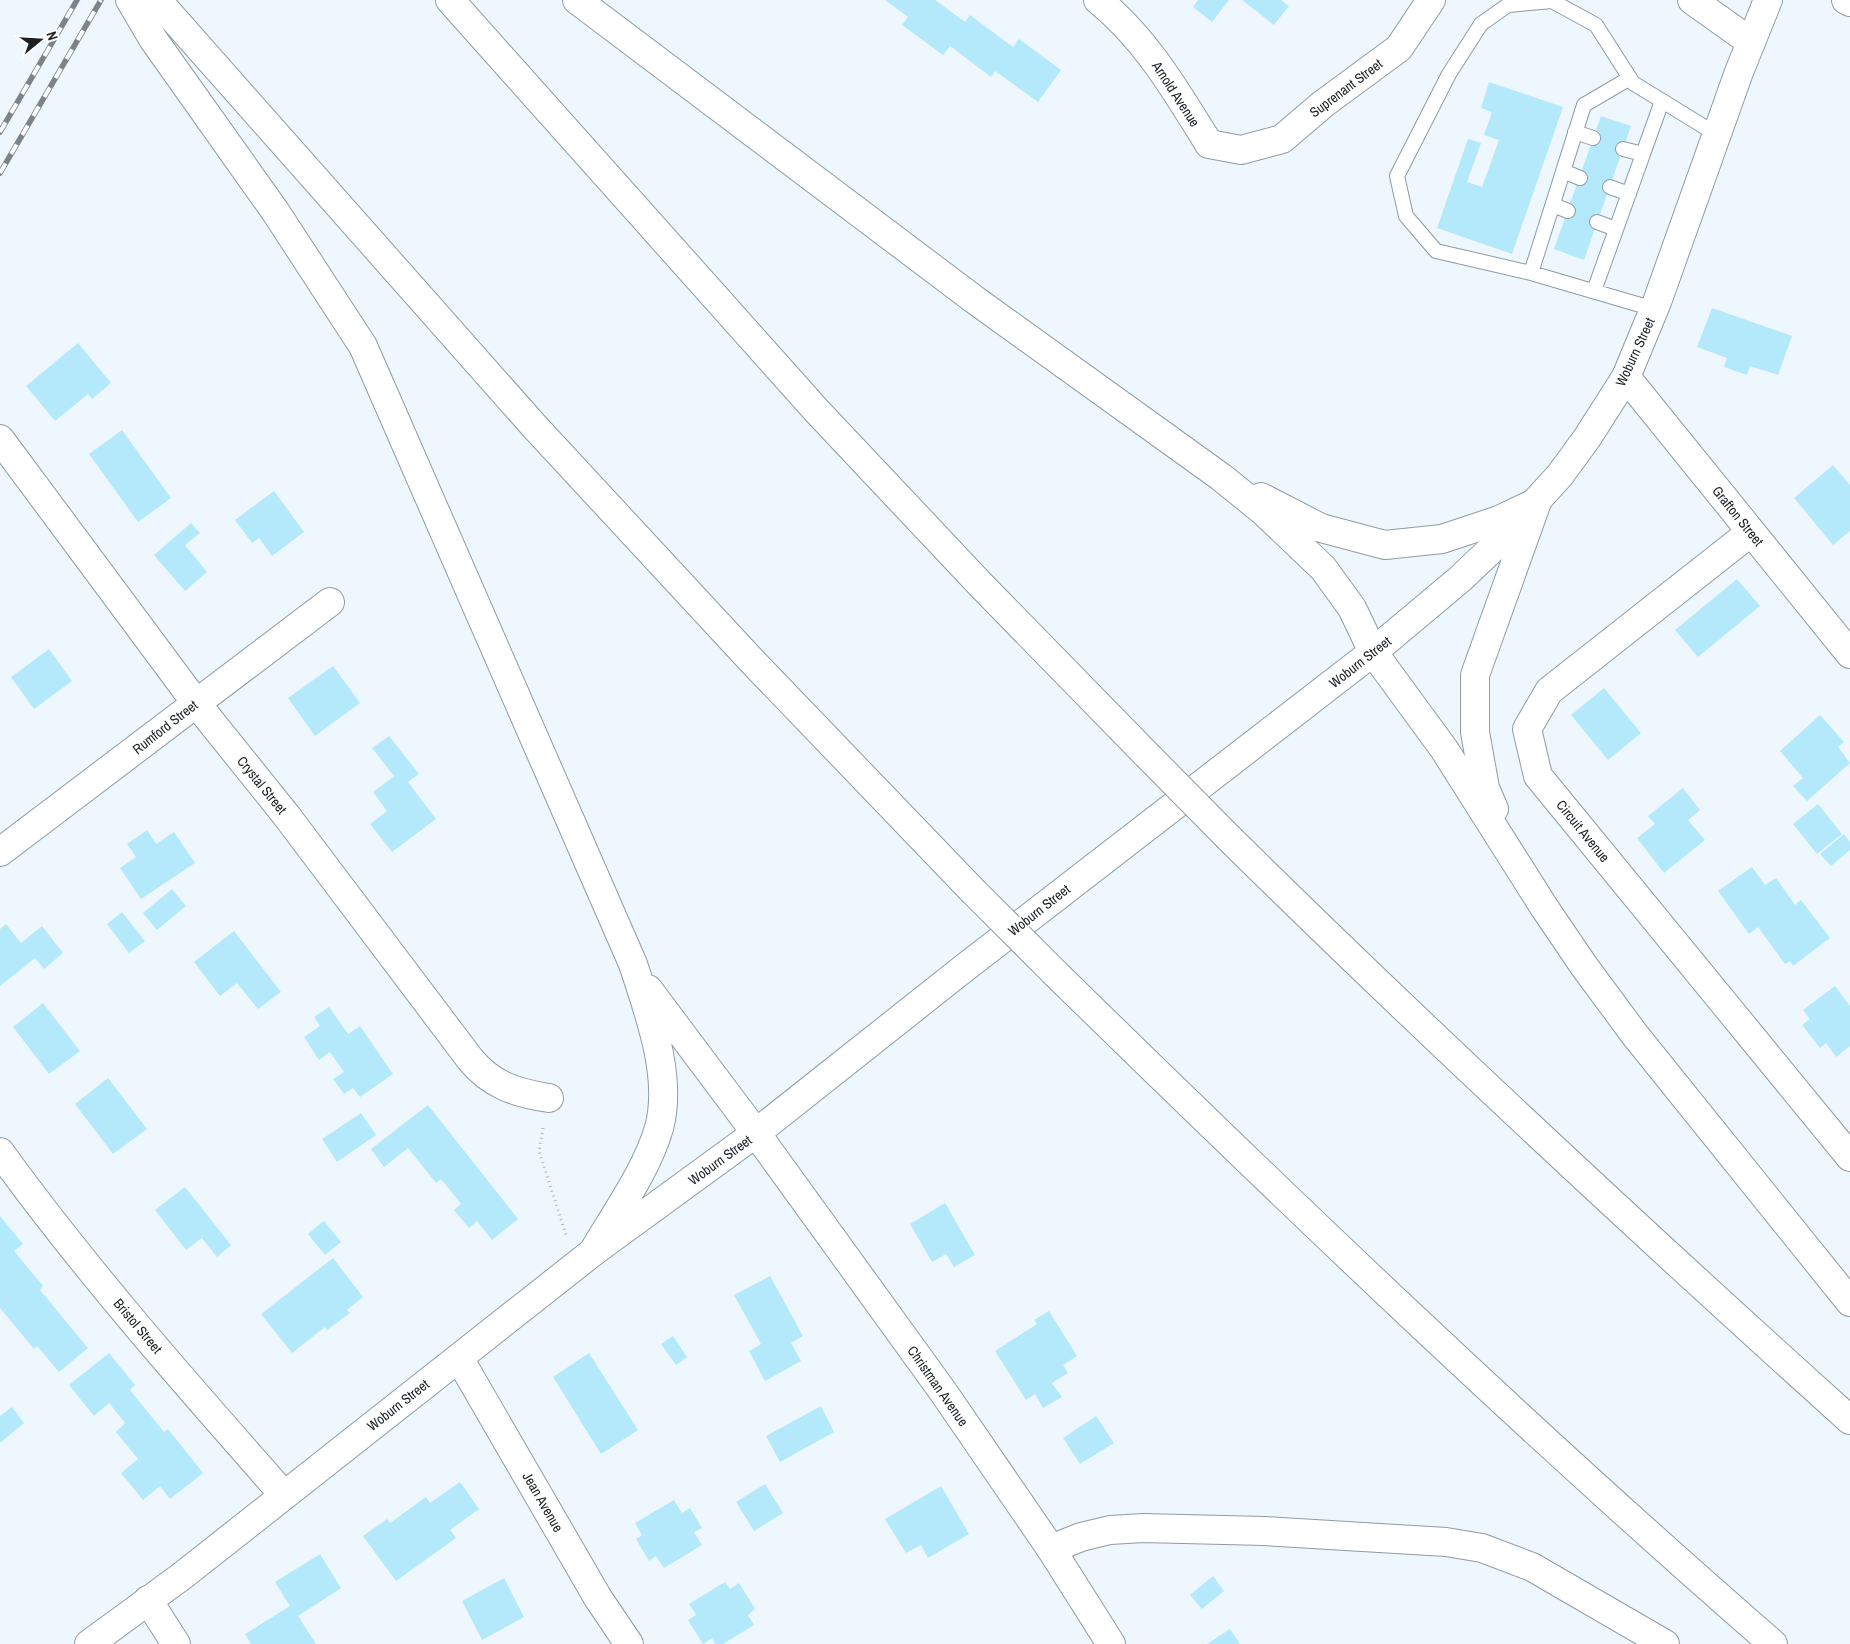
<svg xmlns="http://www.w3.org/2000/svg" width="1850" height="1644" font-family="'Archivo Narrow',sans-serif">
<rect width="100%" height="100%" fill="#eef7fd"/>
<path fill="#b4e9fc" d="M 885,0 L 935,0 L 965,22 L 970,15 L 1013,47 L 1019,39 L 1061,70 L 1038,102 L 995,71 L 991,77 L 950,46 L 943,55 L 902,25 L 908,17 Z
M 1198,0 L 1229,0 L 1212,22 L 1193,7 Z
M 1242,0 L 1281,0 L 1289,6 L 1274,25 Z
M 1489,82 L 1563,107 L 1512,254 L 1437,228 L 1468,139 L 1481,143 L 1467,182 L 1482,187 L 1499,140 L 1484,135 L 1492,112 L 1481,108 Z
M 1601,116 L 1631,126 L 1584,260 L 1554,249 Z
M 1712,308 L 1792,336 L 1778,375 L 1750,366 L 1747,375 L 1724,367 L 1727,358 L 1697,347 Z
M 78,343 L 111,383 L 92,399 L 88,394 L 55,421 L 26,386 Z
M 122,430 L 171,498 L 138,522 L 89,454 Z
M 1833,465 L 1850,485 L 1850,531 L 1833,545 L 1794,498 Z
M 274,491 L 304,532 L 272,556 L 259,538 L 252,543 L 235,520 Z
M 191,523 L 200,533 L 185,545 L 207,572 L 185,591 L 154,555 Z
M 1737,579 L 1760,606 L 1698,657 L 1675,630 Z
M 49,649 L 72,681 L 34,709 L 11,677 Z
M 333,666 L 360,703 L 315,736 L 288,698 Z
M 1604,688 L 1641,733 L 1608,760 L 1571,715 Z
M 1820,715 L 1844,742 L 1838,747 L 1850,763 L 1807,801 L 1793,786 L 1803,778 L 1780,751 Z
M 389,736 L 419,774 L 408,782 L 436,819 L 392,852 L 370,824 L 387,811 L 373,792 L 394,776 L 372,748 Z
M 1683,788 L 1700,810 L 1688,820 L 1705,840 L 1664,873 L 1637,838 L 1655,824 L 1648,816 Z
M 1818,804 L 1842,834 L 1817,854 L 1793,824 Z
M 147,830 L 156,844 L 174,832 L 195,863 L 141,899 L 120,868 L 136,857 L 127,844 Z
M 1844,834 L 1850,842 L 1850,850 L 1831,866 L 1820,854 Z
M 1752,867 L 1765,885 L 1776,878 L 1795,905 L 1801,900 L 1830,938 L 1793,966 L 1790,961 L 1785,964 L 1758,927 L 1749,934 L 1718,891 Z
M 172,889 L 186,906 L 157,930 L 143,913 Z
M 122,912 L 145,941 L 129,953 L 107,924 Z
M 6,924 L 21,943 L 42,926 L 63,953 L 44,969 L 35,958 L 0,986 L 0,929 Z
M 234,931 L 281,992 L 258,1009 L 237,983 L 220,996 L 194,962 Z
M 1835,986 L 1850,1006 L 1850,1046 L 1836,1057 L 1826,1043 L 1820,1048 L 1802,1025 L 1810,1019 L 1803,1010 Z
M 43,1003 L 80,1051 L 49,1074 L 13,1027 Z
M 329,1007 L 348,1034 L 360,1026 L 393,1074 L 360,1097 L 353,1088 L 344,1094 L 333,1079 L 344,1072 L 330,1052 L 319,1060 L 304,1037 L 320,1026 L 314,1017 Z
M 108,1078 L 147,1129 L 113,1154 L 75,1104 Z
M 428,1105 L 518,1219 L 492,1240 L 477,1221 L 469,1228 L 454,1210 L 461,1204 L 441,1179 L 436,1183 L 408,1148 L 384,1167 L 371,1149 Z
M 361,1113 L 376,1135 L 337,1162 L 322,1139 Z
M 185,1187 L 231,1245 L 217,1257 L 202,1238 L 186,1250 L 155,1210 Z
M 945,1203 L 975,1255 L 954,1267 L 946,1254 L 932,1262 L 910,1224 Z
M 0,1216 L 23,1244 L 14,1251 L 43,1286 L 40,1290 L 88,1348 L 59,1372 L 37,1346 L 34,1349 L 0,1308 Z
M 324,1221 L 341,1242 L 325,1255 L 308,1234 Z
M 333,1258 L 363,1297 L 347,1310 L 350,1313 L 327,1330 L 325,1327 L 292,1353 L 261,1314 Z
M 770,1276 L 803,1336 L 791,1343 L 801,1361 L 765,1381 L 749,1351 L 761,1344 L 734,1295 Z
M 1049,1311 L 1077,1356 L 1063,1365 L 1068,1373 L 1052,1383 L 1062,1397 L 1043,1408 L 1035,1394 L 1026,1400 L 995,1351 L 1037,1324 L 1034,1320 Z
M 673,1336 L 687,1357 L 676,1365 L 661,1344 Z
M 109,1353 L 135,1385 L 130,1390 L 164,1432 L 168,1429 L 203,1473 L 170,1499 L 160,1486 L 143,1500 L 121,1473 L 138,1459 L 116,1432 L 125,1423 L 109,1403 L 94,1416 L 69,1385 Z
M 589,1353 L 638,1430 L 601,1454 L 553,1377 Z
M 821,1406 L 834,1432 L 780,1462 L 766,1436 Z
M 12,1407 L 24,1423 L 0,1443 L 0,1416 Z
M 1096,1416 L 1114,1443 L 1080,1464 L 1063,1438 Z
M 460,1482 L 479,1509 L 450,1530 L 456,1538 L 396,1581 L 363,1536 L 387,1519 L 390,1523 L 426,1497 L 430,1503 Z
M 765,1484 L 783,1513 L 754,1531 L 736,1502 Z
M 941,1486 L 969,1534 L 928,1558 L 921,1545 L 906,1553 L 885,1519 Z
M 674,1500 L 682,1513 L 690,1508 L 702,1528 L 694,1532 L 702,1545 L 664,1568 L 656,1556 L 649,1561 L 636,1539 L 642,1535 L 635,1523 Z
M 320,1554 L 341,1588 L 298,1616 L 316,1644 L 251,1644 L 245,1634 L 290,1606 L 275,1582 Z
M 1213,1576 L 1224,1591 L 1202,1609 L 1190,1595 Z
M 504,1578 L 524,1617 L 482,1640 L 462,1601 Z
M 725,1582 L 730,1589 L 739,1583 L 755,1609 L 748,1615 L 754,1625 L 723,1644 L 715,1644 L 712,1638 L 703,1644 L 688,1620 L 696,1615 L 689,1604 Z
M 1230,1629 L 1240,1644 L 1207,1644 Z"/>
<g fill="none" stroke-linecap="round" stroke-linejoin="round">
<defs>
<path id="lane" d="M 1575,132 L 1593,138
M 1623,149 L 1643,154
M 1563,171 L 1580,178
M 1610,187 L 1629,194
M 1553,205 L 1568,211
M 1597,222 L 1616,229
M 1531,273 L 1584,105 L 1630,78
M 1594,291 L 1662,101
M 1654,309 L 1531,273 L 1436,251 L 1406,216 L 1397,176 L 1449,74 L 1481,24 L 1508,5 L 1552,1 L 1596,25 L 1633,83 L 1716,134"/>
<path id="street" d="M 1098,0 C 1147,40 1176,91 1209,144 L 1241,150 L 1282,139 L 1323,104 L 1399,48 L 1431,0
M 1692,0 L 1751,42
M 1846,0 L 1850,2
M 1626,377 L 1850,654
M 0,439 L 196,703 L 286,815 L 470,1059 C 491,1085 516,1093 549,1098
M 1751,532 L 1549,691 L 1527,729 L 1538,776 L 1850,1157
M 0,852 L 330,602
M 0,1152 C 87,1272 186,1384 284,1495
M 459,1358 L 598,1598 L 629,1644
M 1051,1549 L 1111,1644
M 148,1600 L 176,1644"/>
<path id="secondary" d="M 756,1133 L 944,1393 L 1051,1549
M 89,1644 L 182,1576 L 593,1252 L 756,1133 L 963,969 L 1373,652 L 1460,579 L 1500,541 L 1560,475 L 1587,438 L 1626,377 L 1657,302 L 1739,72 L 1768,0"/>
<path id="highway" d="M 130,0 L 153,39 L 275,211 L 363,346 L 633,964 C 649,1013 673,1077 659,1128 C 647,1170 615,1214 593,1252
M 157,0 L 535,427 L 751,660 L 972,890
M 450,0 L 816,410 L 980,584 L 1147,755
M 577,0 L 975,300 L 1221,477 L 1263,511 L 1323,568 L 1352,608 L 1373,652 L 1444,749 L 1544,907 L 1584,966 L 1635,1035 L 1850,1302
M 1261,497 L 1321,528 L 1385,545 L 1442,539 L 1499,520 L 1537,502
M 1494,809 L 1485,788 L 1475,732 L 1475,675 L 1537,502
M 1229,838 C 1431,1037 1639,1230 1850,1420
M 1055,973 C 1289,1202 1526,1429 1773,1644
M 648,989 L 756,1133
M 1051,1549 L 1081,1537 L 1110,1530 L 1143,1528 L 1264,1531 L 1446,1542 L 1482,1548 L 1532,1567 L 1665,1644"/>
</defs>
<use href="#lane" stroke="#8e9ba5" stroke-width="16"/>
<use href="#street" stroke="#8e9ba5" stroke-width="30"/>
<use href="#secondary" stroke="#8e9ba5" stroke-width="30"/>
<use href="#highway" stroke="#8e9ba5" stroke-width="30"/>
<path stroke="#aeb6bc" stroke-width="3" stroke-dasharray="1 4" stroke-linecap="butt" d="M 543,1128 L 539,1151 L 566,1235"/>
<use href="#lane" stroke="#fff" stroke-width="14"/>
<use href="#street" stroke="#fff" stroke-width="28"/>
<use href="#secondary" stroke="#fff" stroke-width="28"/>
<use href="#highway" stroke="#fff" stroke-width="28"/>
<defs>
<path id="rail" d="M 0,132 L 77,0
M 0,173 L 101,0"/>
</defs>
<use href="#rail" stroke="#7d8489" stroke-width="5.5"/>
<use href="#rail" stroke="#fff" stroke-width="4" stroke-dasharray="11" stroke-linecap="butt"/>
<defs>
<path id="highway-bridge" d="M 1147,755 L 1229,838
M 972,890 L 1055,973"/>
</defs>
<use href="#highway-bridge" stroke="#8e9ba5" stroke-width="30" stroke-linecap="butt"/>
<use href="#highway-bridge" stroke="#fff" stroke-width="28"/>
</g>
<g text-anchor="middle" stroke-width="4" stroke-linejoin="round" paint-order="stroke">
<g font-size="14" fill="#1c2125" stroke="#fff">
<text transform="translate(1346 88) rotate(-37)" y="5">Suprenant Street</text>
<text transform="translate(1176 94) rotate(57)" y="5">Arnold Avenue</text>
<text transform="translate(1635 352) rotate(-65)" y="5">Woburn Street</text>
<text transform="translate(1738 516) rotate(51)" y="5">Grafton Street</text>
<text transform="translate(1360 662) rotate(-38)" y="5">Woburn Street</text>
<text transform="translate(165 727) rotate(-38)" y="5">Rumford Street</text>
<text transform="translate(262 785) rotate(51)" y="5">Crystal Street</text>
<text transform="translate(1583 831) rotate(51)" y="5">Circuit Avenue</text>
<text transform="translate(1039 910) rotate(-38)" y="5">Woburn Street</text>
<text transform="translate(720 1160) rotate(-36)" y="5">Woburn Street</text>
<text transform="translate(138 1326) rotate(50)" y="5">Bristol Street</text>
<text transform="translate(938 1386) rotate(55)" y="5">Christman Avenue</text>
<text transform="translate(398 1405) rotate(-38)" y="5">Woburn Street</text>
<text transform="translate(543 1502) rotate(60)" y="5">Jean Avenue</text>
</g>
</g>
<g transform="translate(40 40) rotate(72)" stroke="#ffffff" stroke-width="4" paint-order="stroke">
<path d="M0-4L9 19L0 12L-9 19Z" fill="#1c2125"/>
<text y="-8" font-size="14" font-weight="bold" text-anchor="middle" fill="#1c2125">N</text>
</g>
</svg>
